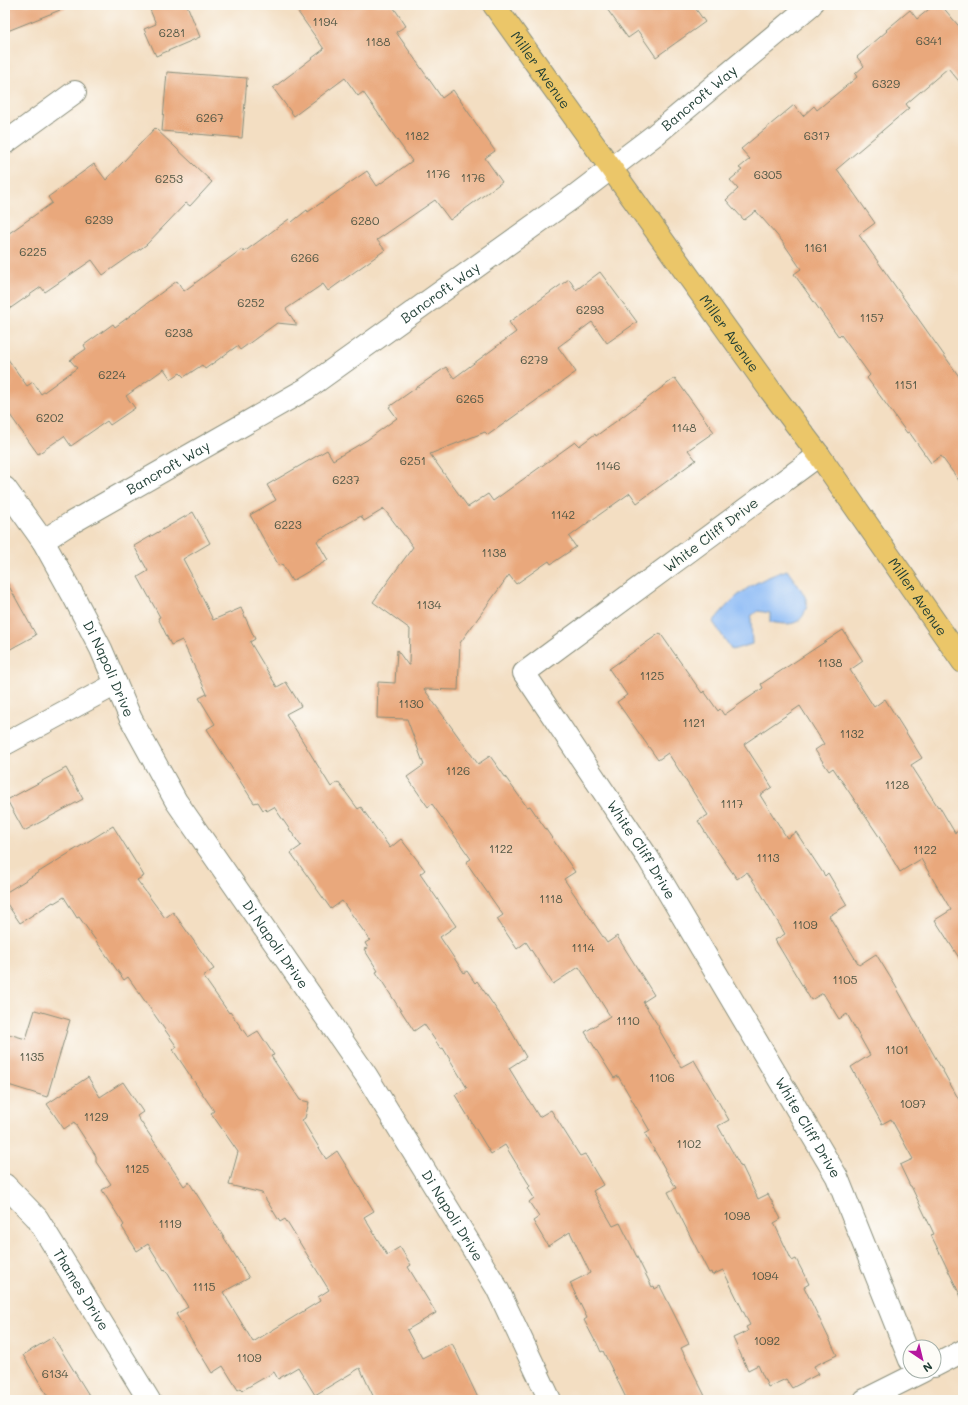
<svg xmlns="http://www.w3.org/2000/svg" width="968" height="1405" font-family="Mali,sans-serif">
<rect width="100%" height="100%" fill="#fdfcf7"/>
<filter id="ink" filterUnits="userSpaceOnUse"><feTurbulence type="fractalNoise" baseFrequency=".025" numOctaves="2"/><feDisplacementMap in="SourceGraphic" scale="8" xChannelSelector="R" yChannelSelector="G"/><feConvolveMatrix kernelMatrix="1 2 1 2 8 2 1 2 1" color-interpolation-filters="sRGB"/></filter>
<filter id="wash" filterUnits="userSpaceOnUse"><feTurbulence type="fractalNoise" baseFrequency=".012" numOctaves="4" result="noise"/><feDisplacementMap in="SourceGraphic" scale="16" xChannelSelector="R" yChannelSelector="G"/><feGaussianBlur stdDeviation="0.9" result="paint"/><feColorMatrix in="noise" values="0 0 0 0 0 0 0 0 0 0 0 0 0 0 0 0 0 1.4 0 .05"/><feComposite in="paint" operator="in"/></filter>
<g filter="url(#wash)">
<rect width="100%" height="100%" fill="#f3dec2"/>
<path fill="#8bbaf6" stroke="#557c95" d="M 787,570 C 793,579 802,589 806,599 C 807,603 807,607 805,611 C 800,628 783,624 770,622 L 770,613 L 758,611 L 752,615 L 751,619 L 752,644 L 732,650 L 713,622 C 736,593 752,582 787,570 Z"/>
<g id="blocks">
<path fill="#e9a87c" d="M 5,5 L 70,5 L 70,6 L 5,32 Z
M 148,5 L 187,5 L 200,37 L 156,56 L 144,29 L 156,24 Z
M 293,5 L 392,5 L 406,26 L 396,32 L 442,98 L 453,90 L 495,151 L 485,158 L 502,182 L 450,220 L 435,200 L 377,240 L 385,250 L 328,291 L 323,284 L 286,309 L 297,325 L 277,323 L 240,350 L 237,346 L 205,369 L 202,365 L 184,377 L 180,373 L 171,379 L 164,369 L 126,396 L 135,408 L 110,425 L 107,421 L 71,446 L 64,436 L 38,454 L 5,408 L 5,355 L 27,386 L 33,382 L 41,394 L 77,368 L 70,360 L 86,349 L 84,345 L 113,324 L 115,327 L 177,281 L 184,291 L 242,249 L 244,252 L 289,219 L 292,222 L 307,210 L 308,212 L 367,171 L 377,186 L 412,161 L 363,92 L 358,96 L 345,78 L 294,116 L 273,88 L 324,49 Z
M 604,5 L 693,5 L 705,22 L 656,57 L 638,31 L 628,38 Z
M 934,5 L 941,5 L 963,31 L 963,86 L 948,68 L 906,104 L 909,108 L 837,169 L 875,223 L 859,235 L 963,382 L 963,486 L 941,456 L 931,463 L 909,432 L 907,433 L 867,378 L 870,375 L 841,335 L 839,337 L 794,274 L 801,269 L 782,241 L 756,211 L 744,220 L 726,200 L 738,189 L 730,180 L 742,170 L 739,168 L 750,159 L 741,149 L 794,105 L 803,116 L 814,106 L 817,110 L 857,77 L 855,74 L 864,66 L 857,57 L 887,31 L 886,30 L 910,10 L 917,19 Z
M 167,72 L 247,78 L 242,138 L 162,131 Z
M 155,128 L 212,182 L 190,206 L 186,203 L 146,245 L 103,275 L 92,260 L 45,292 L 41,287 L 5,312 L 5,236 L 52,203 L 48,197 L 94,164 L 106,180 Z
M 600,272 L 637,322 L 607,343 L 592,322 L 558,347 L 576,372 L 488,435 L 485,432 L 430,454 L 468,507 L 488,494 L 493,501 L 575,442 L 579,446 L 595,434 L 596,436 L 675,378 L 714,432 L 688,450 L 696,460 L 637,503 L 630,493 L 589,522 L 569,537 L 576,547 L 551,564 L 549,561 L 516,584 L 509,575 L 460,643 L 458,690 L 424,689 L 478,764 L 490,756 L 527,807 L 530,806 L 575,872 L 564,879 L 607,943 L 617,936 L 654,995 L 643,1002 L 659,1027 L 658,1028 L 681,1067 L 694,1060 L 729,1120 L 718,1126 L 741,1167 L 742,1166 L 758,1199 L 768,1194 L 781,1219 L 774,1223 L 792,1261 L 796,1259 L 809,1284 L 804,1287 L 837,1355 L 814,1366 L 818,1374 L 792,1388 L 786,1379 L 768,1387 L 758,1365 L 748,1370 L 733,1338 L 748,1331 L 746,1327 L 750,1325 L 723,1270 L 712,1275 L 711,1272 L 709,1273 L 668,1192 L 676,1188 L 645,1134 L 650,1131 L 618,1076 L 614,1078 L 585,1032 L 610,1016 L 579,967 L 553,984 L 526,942 L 517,949 L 497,919 L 503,915 L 466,862 L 471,859 L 432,804 L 428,807 L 407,777 L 424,765 L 407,719 L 377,718 L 378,682 L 395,683 L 397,650 L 408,665 L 409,665 L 410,629 L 373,602 L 413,547 L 384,509 L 364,521 L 361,516 L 317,541 L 328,560 L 292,581 L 282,564 L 279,566 L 250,515 L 276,500 L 267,485 L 327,450 L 333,460 L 367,440 L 397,418 L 389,407 L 413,390 L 446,367 L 454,378 L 516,332 L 509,322 L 533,305 L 569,279 L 576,290 Z
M 193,512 L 210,543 L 183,559 L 191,574 L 213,620 L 241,608 L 255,639 L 250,642 L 277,687 L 286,682 L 301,706 L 286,714 L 331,787 L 338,782 L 358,809 L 361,807 L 390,848 L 401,839 L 425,870 L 420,874 L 456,926 L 440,937 L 464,973 L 467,971 L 475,983 L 477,981 L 510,1029 L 526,1057 L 509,1068 L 539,1117 L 551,1110 L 580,1156 L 585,1154 L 603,1185 L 593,1191 L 613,1226 L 620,1223 L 652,1287 L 654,1286 L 655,1289 L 660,1286 L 689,1344 L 681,1348 L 707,1400 L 627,1400 L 603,1351 L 601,1352 L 596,1341 L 595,1341 L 584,1320 L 587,1318 L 570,1283 L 590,1273 L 570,1232 L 548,1246 L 533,1221 L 539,1217 L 529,1202 L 534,1198 L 528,1188 L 530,1186 L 505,1145 L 491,1154 L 455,1095 L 467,1088 L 443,1048 L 441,1049 L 424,1024 L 414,1031 L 376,972 L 378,971 L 364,949 L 368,948 L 365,943 L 370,940 L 342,901 L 331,909 L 291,853 L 301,846 L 274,807 L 267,811 L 265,809 L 263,810 L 258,802 L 254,803 L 207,729 L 215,724 L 199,698 L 207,694 L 182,640 L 171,645 L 158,618 L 160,617 L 138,577 L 148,571 L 134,546 Z
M 5,579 L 36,635 L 5,652 Z
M 843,630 L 863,661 L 850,670 L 874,707 L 885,699 L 922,758 L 911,765 L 938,807 L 939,806 L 955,833 L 963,828 L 963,964 L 935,920 L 951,910 L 921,859 L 900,872 L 878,835 L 833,768 L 829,771 L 815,750 L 824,744 L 800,706 L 744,744 L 772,787 L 760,795 L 787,838 L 796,832 L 825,876 L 828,873 L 847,905 L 829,916 L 859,965 L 876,954 L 895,985 L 963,1107 L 963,1301 L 931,1235 L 934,1234 L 911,1186 L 910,1186 L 900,1165 L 913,1159 L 891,1119 L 882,1124 L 851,1067 L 870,1055 L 847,1014 L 839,1019 L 823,993 L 811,1000 L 775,940 L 785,934 L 759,890 L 747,872 L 737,879 L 714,846 L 698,821 L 708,815 L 668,753 L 658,760 L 617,702 L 627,695 L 609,669 L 660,633 L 702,693 L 704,691 L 718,711 L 720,709 L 724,715 L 763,688 L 761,684 Z
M 66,768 L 83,799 L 24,831 L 7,800 Z
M 113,826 L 141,871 L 144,876 L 137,880 L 165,918 L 173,912 L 214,969 L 203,976 L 229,1013 L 230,1012 L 248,1037 L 258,1031 L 274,1055 L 271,1056 L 300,1100 L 309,1102 L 305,1118 L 302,1120 L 326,1159 L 337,1151 L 374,1211 L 364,1217 L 387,1255 L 400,1247 L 411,1265 L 408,1267 L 436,1313 L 407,1330 L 422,1358 L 452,1343 L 479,1400 L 375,1400 L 360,1368 L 315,1395 L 298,1367 L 278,1379 L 274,1372 L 243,1390 L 241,1388 L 238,1390 L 223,1366 L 212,1373 L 176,1314 L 188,1307 L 165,1269 L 164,1270 L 148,1244 L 137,1251 L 122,1227 L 124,1225 L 102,1190 L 111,1184 L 96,1162 L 96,1156 L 74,1122 L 64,1129 L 47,1104 L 88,1077 L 100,1097 L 123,1082 L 143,1112 L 137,1116 L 184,1186 L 189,1182 L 233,1252 L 249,1278 L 223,1292 L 253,1342 L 320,1301 L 318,1297 L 329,1290 L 285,1219 L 280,1222 L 262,1193 L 229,1185 L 238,1152 L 211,1113 L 214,1111 L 173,1050 L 177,1047 L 128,977 L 124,980 L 79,917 L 77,918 L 64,897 L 54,903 L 53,902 L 20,923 L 5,901 L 5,893 Z
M 35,1010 L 70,1020 L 47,1097 L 5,1084 L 5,1033 L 26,1039 Z
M 53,1337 L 92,1400 L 50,1400 L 23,1355 Z"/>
</g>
</g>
<g filter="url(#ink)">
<use href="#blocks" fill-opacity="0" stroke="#898e7b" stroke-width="1"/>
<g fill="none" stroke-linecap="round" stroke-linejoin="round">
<defs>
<g id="minor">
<path d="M 5,143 L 75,92"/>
<path id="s1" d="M 819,455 L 524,673 L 648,858 L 837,1177 L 910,1360"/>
<path id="s2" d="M 5,488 L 43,541 L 74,597 L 101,649 L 131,719 L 176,801 L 366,1075 L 497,1288 L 550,1400"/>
<path id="s3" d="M 43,541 L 71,523 L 306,389 L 572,198 L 656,134 L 811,5"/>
<path d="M 5,744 L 116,684"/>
<path id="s4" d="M 5,1185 L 37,1218 L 149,1400"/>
<path d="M 934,1366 L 963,1351"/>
<path d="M 865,1400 L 923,1371"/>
</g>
<g id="major">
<path id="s5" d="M 494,5 L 770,390 L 819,455 L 963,662"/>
</g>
</defs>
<use href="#minor" stroke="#898e7b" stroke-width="24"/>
<use href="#major" stroke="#898e7b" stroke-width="24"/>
<use href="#minor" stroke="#fff" stroke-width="22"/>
<use href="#major" stroke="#ebc669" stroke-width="22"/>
</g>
</g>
<g text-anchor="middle" stroke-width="3.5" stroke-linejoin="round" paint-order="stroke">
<g font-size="12" fill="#525846">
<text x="325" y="26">1194</text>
<text x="172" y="37">6281</text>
<text x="929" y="45">6341</text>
<text x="378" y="46">1188</text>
<text x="886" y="88">6329</text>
<text x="210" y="122">6267</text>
<text x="417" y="140">1182</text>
<text x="817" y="140">6317</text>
<text x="438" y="178">1176</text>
<text x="768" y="179">6305</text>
<text x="473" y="182">1176</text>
<text x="169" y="183">6253</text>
<text x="99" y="224">6239</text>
<text x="365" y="225">6280</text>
<text x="816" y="252">1161</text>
<text x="33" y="256">6225</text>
<text x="305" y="262">6266</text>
<text x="251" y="307">6252</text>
<text x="590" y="314">6293</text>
<text x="872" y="322">1157</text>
<text x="179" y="337">6238</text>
<text x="534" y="364">6279</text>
<text x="112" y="379">6224</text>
<text x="906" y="389">1151</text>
<text x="470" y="403">6265</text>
<text x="50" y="422">6202</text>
<text x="684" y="432">1148</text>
<text x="413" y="465">6251</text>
<text x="608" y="470">1146</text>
<text x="346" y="484">6237</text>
<text x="563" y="519">1142</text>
<text x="288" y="529">6223</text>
<text x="494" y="557">1138</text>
<text x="429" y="609">1134</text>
<text x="830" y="667">1138</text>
<text x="652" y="680">1125</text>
<text x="411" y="708">1130</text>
<text x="694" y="727">1121</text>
<text x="852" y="738">1132</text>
<text x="458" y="775">1126</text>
<text x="897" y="789">1128</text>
<text x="732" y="808">1117</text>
<text x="501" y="853">1122</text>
<text x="925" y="854">1122</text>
<text x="768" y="862">1113</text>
<text x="551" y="903">1118</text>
<text x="805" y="929">1109</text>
<text x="583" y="952">1114</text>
<text x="845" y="984">1105</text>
<text x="628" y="1025">1110</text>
<text x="897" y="1054">1101</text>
<text x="32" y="1061">1135</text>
<text x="662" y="1082">1106</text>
<text x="913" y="1108">1097</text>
<text x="96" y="1121">1129</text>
<text x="689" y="1148">1102</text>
<text x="137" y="1173">1125</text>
<text x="737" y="1220">1098</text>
<text x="170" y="1228">1119</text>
<text x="765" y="1280">1094</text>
<text x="204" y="1291">1115</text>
<text x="767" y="1345">1092</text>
<text x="249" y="1362">1109</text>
<text x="55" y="1378">6134</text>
</g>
<g font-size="14" fill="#1f3d34" stroke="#fdfcf7">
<text dy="5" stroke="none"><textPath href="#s5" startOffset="80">Miller Avenue</textPath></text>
<text dy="5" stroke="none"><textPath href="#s3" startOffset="793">Bancroft Way</textPath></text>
<text dy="5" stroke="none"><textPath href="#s3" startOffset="469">Bancroft Way</textPath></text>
<text dy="5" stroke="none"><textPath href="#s5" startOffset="404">Miller Avenue</textPath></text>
<text dy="5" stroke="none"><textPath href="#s3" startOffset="145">Bancroft Way</textPath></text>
<text transform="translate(711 535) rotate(-37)" y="5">White Cliff Drive</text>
<text dy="5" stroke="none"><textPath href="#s5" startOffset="728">Miller Avenue</textPath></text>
<text dy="5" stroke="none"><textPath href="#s2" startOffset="209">Di Napoli Drive</textPath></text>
<text dy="5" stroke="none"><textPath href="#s1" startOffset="579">White Cliff Drive</textPath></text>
<text dy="5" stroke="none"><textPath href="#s2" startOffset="532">Di Napoli Drive</textPath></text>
<text dy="5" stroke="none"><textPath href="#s1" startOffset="903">White Cliff Drive</textPath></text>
<text dy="5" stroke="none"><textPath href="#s2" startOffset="856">Di Napoli Drive</textPath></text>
<text dy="5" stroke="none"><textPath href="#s4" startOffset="130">Thames Drive</textPath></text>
</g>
</g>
<rect width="968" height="1405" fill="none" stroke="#fdfcf7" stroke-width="20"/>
<g transform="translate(922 1359) rotate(145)"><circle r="19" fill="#fdfcf7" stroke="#a4b0a9"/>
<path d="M0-3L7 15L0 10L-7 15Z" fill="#b5179e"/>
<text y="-6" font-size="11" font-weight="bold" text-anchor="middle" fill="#1f3d34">N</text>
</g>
</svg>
